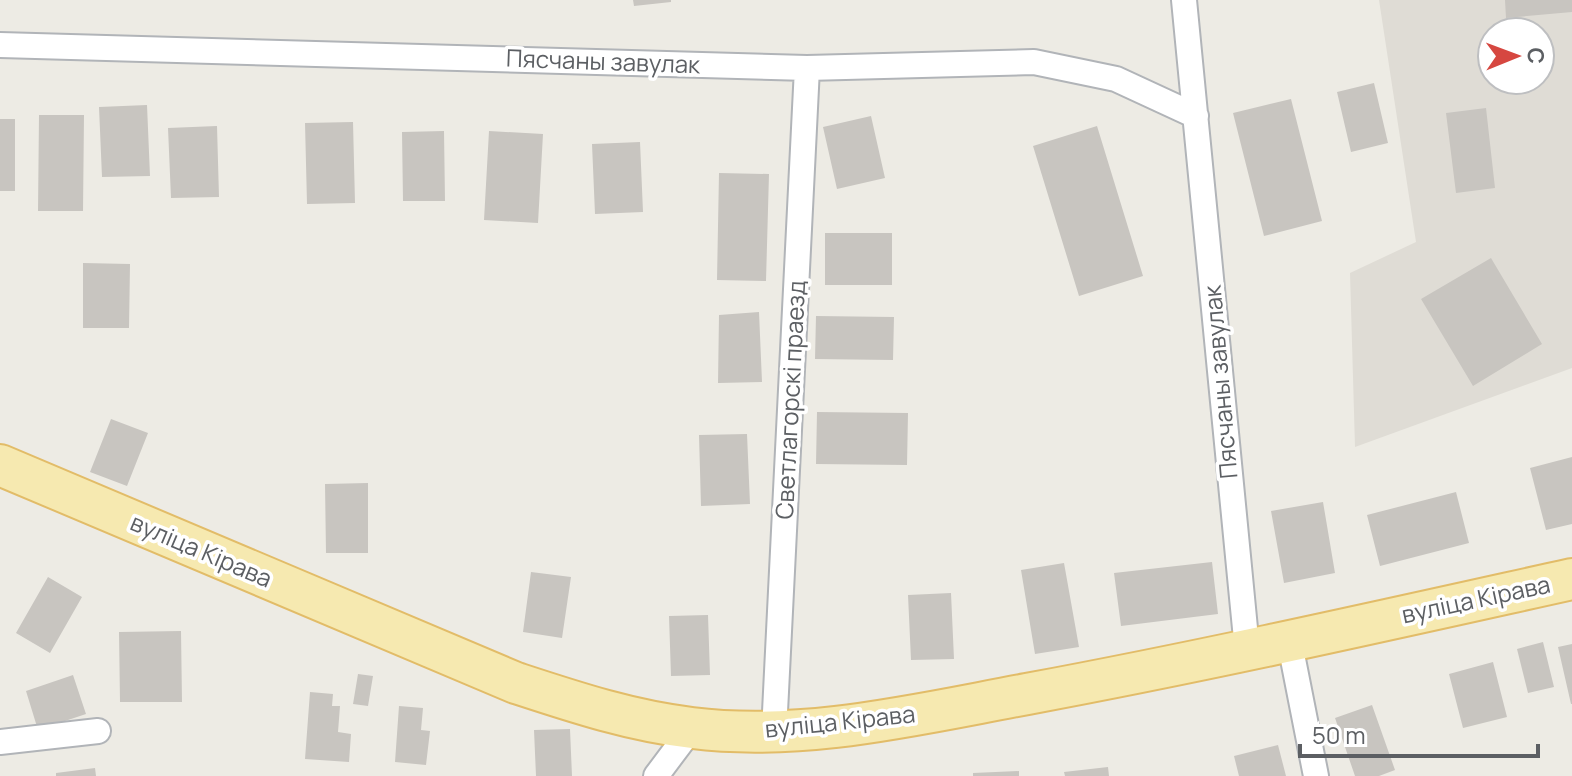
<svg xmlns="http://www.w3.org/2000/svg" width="1572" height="776" font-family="Manrope,sans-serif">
<rect width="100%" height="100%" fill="#edebe4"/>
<path fill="#dfdcd5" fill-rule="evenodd" d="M 1379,0 L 1572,0 L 1572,368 L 1355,447 L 1350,273 L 1416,242 ZM 1492,32 L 1540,32 L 1540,80 L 1492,80 Z"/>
<path fill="#c8c5c0" d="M 633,0 L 671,0 L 671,2 L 634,6 Z
M 1505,0 L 1572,0 L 1572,12 L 1506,18 Z
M 1374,83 L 1388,143 L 1351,152 L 1337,92 Z
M 1291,99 L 1322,221 L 1264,236 L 1233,113 Z
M 147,105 L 150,176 L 102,177 L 99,107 Z
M 1486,108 L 1495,188 L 1456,193 L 1446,113 Z
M 39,115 L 84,115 L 83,211 L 38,211 Z
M 871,116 L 885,178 L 837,189 L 823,127 Z
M 0,119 L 15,119 L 15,191 L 0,191 Z
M 353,122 L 355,203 L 307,204 L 305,123 Z
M 217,126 L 219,197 L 171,198 L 168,128 Z
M 1097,126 L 1143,276 L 1079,296 L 1033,146 Z
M 444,131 L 445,201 L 403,201 L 402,132 Z
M 489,131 L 543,134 L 538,223 L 484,220 Z
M 640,142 L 643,212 L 595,214 L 592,144 Z
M 719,173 L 769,174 L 766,281 L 717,280 Z
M 825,233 L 892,233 L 892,285 L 825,285 Z
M 1491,258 L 1542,344 L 1473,386 L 1421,299 Z
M 83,263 L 130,264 L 129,328 L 83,328 Z
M 759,312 L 762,382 L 718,383 L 719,315 Z
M 816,316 L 894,317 L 893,360 L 815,359 Z
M 817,412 L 908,413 L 907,465 L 816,464 Z
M 111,419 L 148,433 L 127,486 L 90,472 Z
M 747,434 L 750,504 L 701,506 L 699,435 Z
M 1572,457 L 1572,524 L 1546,530 L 1530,468 Z
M 368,483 L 368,553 L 326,553 L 325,484 Z
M 1456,492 L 1469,543 L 1380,566 L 1367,515 Z
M 1323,502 L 1335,573 L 1284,583 L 1271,511 Z
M 1212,562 L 1218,614 L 1121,626 L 1114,573 Z
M 1064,563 L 1079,647 L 1035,654 L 1021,570 Z
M 531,572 L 571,577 L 562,638 L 523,632 Z
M 48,577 L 82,597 L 50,653 L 16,633 Z
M 951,593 L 954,659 L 911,660 L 908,595 Z
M 708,615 L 710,675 L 671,676 L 669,616 Z
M 181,631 L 182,702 L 120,702 L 119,632 Z
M 1543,642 L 1554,687 L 1528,693 L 1517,649 Z
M 1572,644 L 1572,704 L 1571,704 L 1558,647 Z
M 1493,662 L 1507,717 L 1463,728 L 1449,674 Z
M 358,674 L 373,676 L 368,706 L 353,704 Z
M 73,675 L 86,714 L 38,730 L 26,691 Z
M 310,692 L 333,694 L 332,706 L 340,706 L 338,732 L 351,734 L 349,762 L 305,759 Z
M 1372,705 L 1395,770 L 1379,776 L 1355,776 L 1335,718 Z
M 399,706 L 423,708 L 421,730 L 430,731 L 426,765 L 395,762 Z
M 570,729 L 572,776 L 536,776 L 534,730 Z
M 1278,745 L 1286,776 L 1239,776 L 1234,756 Z
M 1108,767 L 1109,776 L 1065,776 L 1064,772 Z
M 95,768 L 96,776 L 56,776 L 56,773 Z
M 1019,771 L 1019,776 L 973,776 L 973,773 Z"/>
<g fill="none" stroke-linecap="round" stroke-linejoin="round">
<defs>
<path id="street" d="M 1184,0 L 1247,649
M 0,45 L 807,68 L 1034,62 L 1116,79 L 1196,116
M 1289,639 L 1316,776
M 774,732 L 807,68
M 0,742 L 98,731
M 656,776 L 692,728"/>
<path id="primary" d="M 0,465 L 516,683 C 574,702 631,721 692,728 C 804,742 918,714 1027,694 C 1210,660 1391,619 1572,579"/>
</defs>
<use href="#street" stroke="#b1b4b8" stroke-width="28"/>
<use href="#primary" stroke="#e2bc68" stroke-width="44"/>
<use href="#street" stroke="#fff" stroke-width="24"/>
<use href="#primary" stroke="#f6e9b0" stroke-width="40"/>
</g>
<g text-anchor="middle" stroke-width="7" stroke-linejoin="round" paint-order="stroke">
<g font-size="24" fill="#5c5f63" stroke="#fff">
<text transform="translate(603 62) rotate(2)" y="8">Пясчаны завулак</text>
<text transform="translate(1221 382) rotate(-95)" y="8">Пясчаны завулак</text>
<text transform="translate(791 400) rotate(-87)" y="8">Светлагорскі праезд</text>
<text transform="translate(201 551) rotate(23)" y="8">вуліца Кірава</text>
<text transform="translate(1476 600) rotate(-12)" y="8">вуліца Кірава</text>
<text transform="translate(840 722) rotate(-6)" y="8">вуліца Кірава</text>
</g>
</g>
<g transform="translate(1516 56) rotate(89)"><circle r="38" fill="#ffffff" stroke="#bebfc1" stroke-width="2"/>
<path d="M0-6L14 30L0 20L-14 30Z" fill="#d64740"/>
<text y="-12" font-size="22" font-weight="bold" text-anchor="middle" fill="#5c5f63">С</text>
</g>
<path d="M1300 744v12h238v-12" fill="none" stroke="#5c5f63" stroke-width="4"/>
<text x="1312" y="744" font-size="24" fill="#5c5f63" stroke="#ffffff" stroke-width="6" paint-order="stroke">50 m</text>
</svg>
